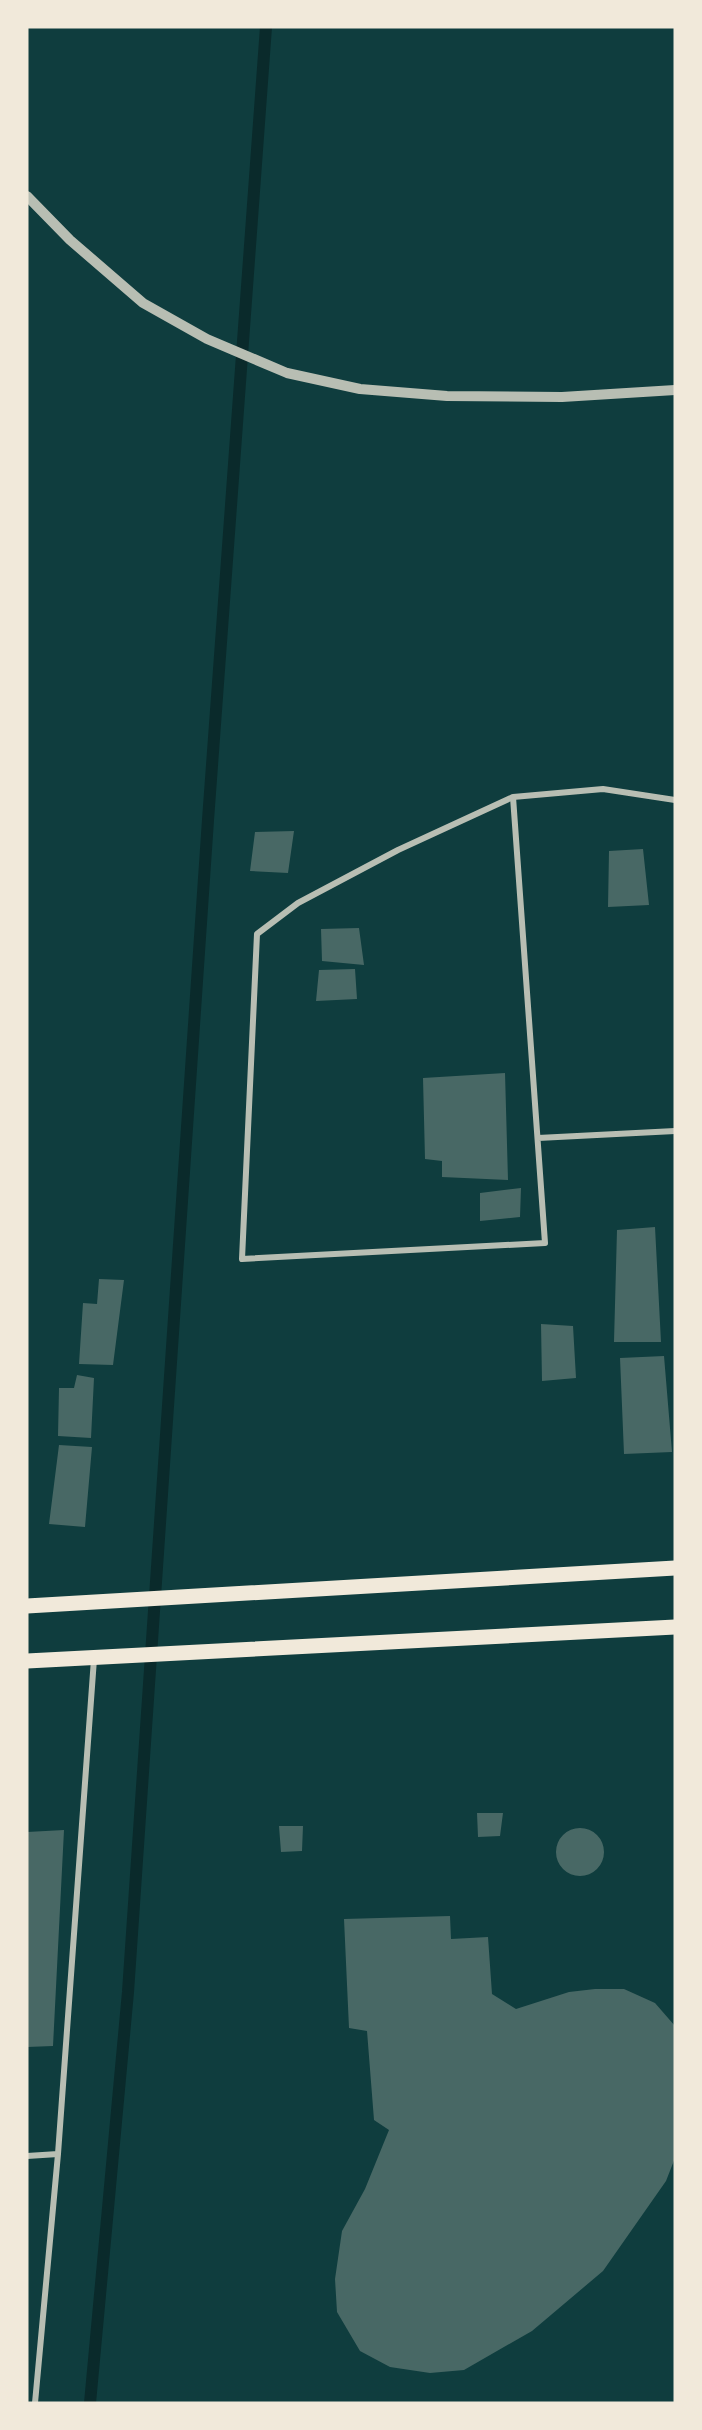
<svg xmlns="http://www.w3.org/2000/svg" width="702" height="2430" font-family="'Roboto Serif',serif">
<rect width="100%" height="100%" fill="#0f3d3e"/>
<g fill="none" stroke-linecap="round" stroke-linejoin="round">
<path stroke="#0a2a2b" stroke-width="12" d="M 90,2403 L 128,1992 L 208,820 L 266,27"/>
</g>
<path fill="#486865" d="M 294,831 L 288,873 L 250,871 L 255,832 Z
M 643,849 L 649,905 L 608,907 L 609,851 Z
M 359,928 L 364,965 L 322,961 L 321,929 Z
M 355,969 L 357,999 L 316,1001 L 319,970 Z
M 505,1073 L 508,1180 L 442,1177 L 442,1161 L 425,1159 L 423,1078 Z
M 521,1188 L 520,1217 L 480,1221 L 480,1193 Z
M 655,1227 L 661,1342 L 614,1342 L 617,1230 Z
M 99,1279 L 124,1280 L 113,1365 L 79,1364 L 83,1303 L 97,1304 Z
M 541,1324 L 573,1326 L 576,1378 L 542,1381 Z
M 664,1356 L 672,1452 L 624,1454 L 620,1358 Z
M 77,1375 L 94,1378 L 91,1438 L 58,1436 L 59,1388 L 74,1388 Z
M 59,1445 L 92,1447 L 85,1527 L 49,1524 Z
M 477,1813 L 503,1813 L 500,1836 L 478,1837 Z
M 279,1826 L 303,1826 L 302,1851 L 281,1852 Z
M556 1852a24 24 0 1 1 48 0a24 24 0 1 1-48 0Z
M 64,1830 L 53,2046 L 27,2047 L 27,1832 Z
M 450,1916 L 451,1939 L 488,1937 L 492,1994 L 516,2009 L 569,1992 L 595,1989 L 624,1989 L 655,2003 L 675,2026 L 675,2158 L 666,2181 L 603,2271 L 532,2331 L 464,2370 L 430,2373 L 390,2367 L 360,2351 L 337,2312 L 335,2279 L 342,2231 L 365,2189 L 389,2130 L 374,2120 L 367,2031 L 349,2028 L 344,1919 Z"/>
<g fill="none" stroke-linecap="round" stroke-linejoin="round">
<path stroke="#b8beb3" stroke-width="6" d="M 513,797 L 545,1243 L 242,1259 L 257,934 L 298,903 L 398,850 L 513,797 L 603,789 L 675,800
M 538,1138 L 675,1131
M 27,2156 L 58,2154
M 35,2403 L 58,2154 L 94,1659"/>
<path stroke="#b8beb3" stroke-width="10" d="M 27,196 L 70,240 L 143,303 L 207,339 L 287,373 L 360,389 L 447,396 L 562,397 L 675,390"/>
<path stroke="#f1e9da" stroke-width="15" d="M 27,1606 L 675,1568
M 27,1661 L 675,1627"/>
</g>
<rect width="702" height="2430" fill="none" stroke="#f1e9da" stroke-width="57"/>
</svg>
